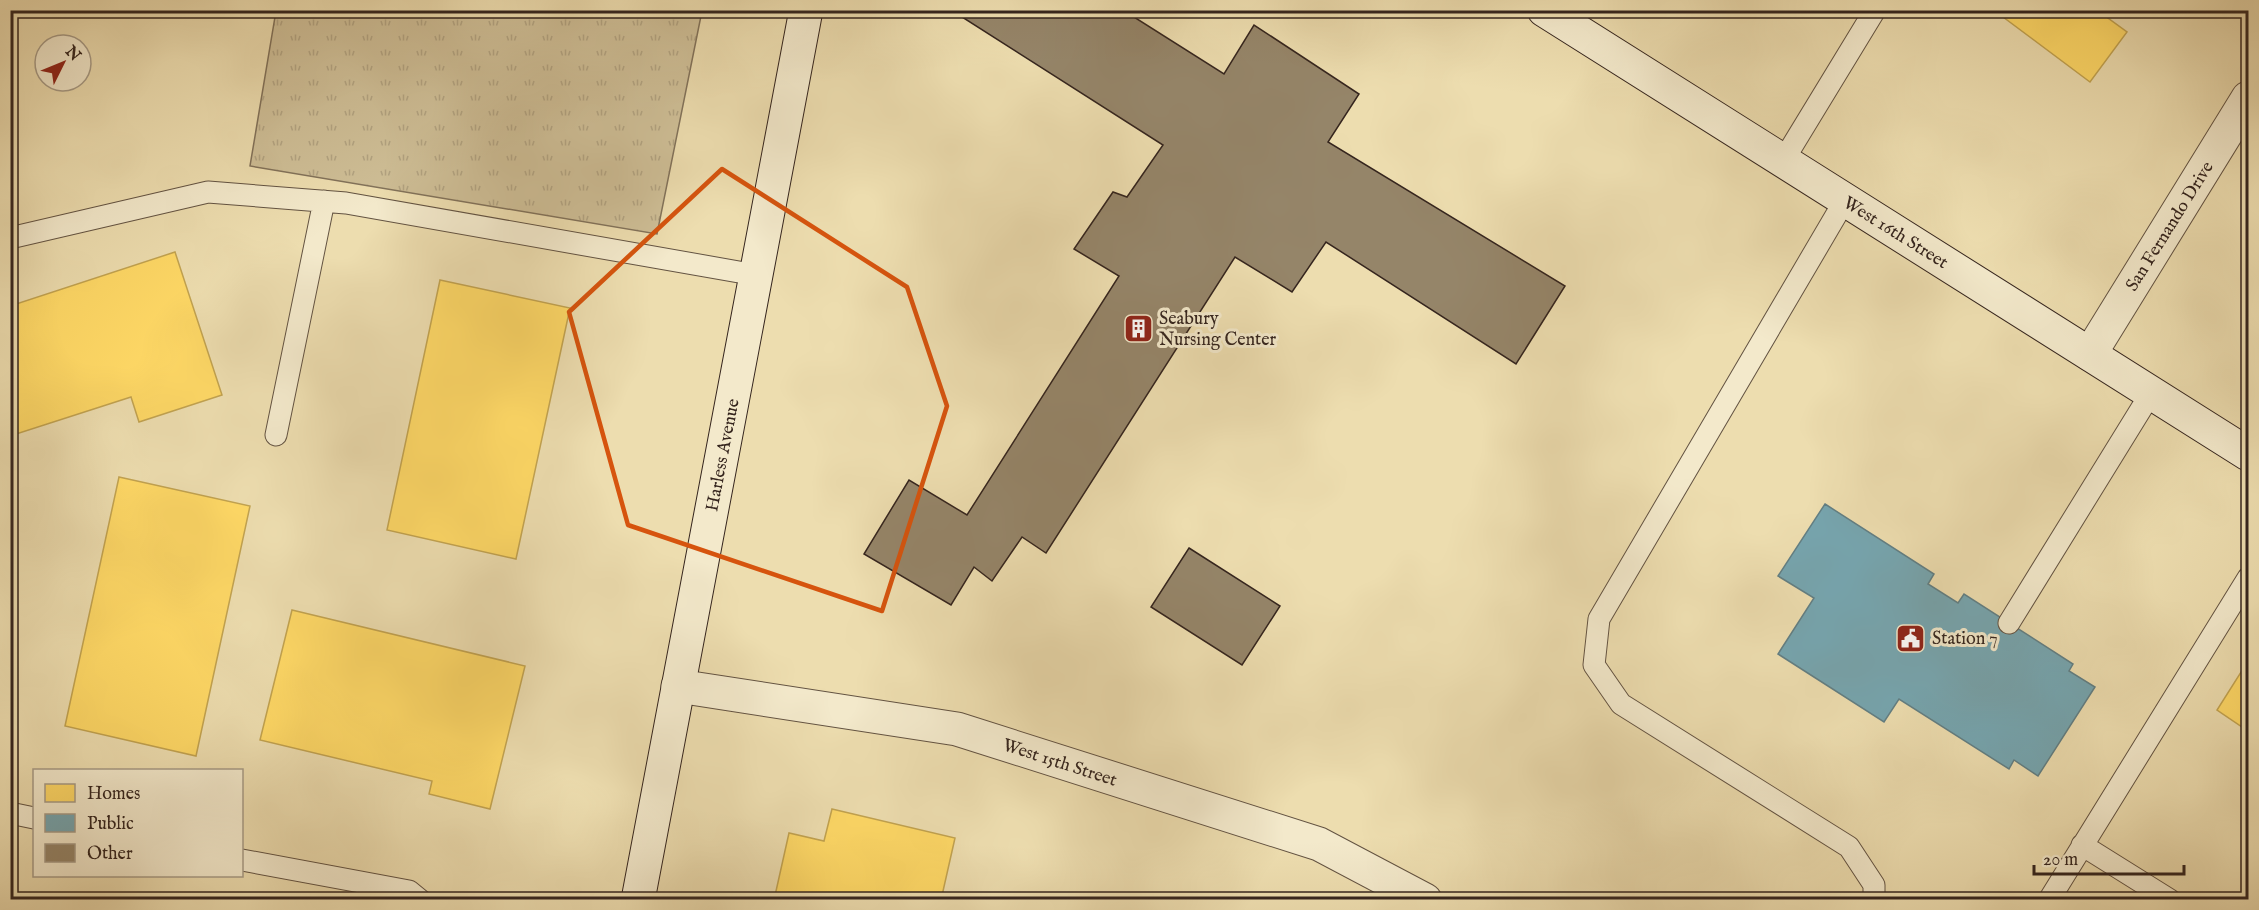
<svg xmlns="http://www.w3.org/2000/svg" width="2259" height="910" font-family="'IM FELL English',serif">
<defs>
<pattern id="grass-tufts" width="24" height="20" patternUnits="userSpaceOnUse" patternTransform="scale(1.5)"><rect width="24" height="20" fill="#cebe96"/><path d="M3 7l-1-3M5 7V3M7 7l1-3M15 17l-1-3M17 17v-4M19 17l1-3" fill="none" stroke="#b2a381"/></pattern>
</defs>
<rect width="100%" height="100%" fill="#edddaf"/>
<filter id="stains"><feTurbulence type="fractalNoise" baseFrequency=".00333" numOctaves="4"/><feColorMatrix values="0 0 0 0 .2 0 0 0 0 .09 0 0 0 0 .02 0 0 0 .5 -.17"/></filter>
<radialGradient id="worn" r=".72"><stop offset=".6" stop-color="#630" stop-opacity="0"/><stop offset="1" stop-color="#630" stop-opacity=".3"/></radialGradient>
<path fill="url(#grass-tufts)" stroke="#82725a" stroke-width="1.5" d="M 276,11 L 702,11 L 657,234 L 250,166 Z"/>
<path fill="#ffd966" stroke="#c2a350" stroke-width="1.5" d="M 2114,10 L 2108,18 L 2127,32 L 2090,82 L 1995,11 Z
M 175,252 L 222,395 L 139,422 L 131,397 L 10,436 L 10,306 Z
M 440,280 L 570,308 L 516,559 L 387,530 Z
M 119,477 L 250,506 L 196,756 L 65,726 Z
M 292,610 L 525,666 L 490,809 L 429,794 L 432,781 L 260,740 Z
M 2248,661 L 2248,731 L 2217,710 Z
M 832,809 L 955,838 L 941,900 L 774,900 L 789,833 L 824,841 Z
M 1132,893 L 1151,900 L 1130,900 Z"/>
<path fill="#76a5af" stroke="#627f84" stroke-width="1.5" d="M 1825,504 L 1934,574 L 1928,584 L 1958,603 L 1964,594 L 2073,664 L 2069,671 L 2095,687 L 2038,776 L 2014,760 L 2009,769 L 1899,699 L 1884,722 L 1778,654 L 1814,598 L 1778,576 Z"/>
<path fill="#958569" stroke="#35251e" stroke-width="1.5" d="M 951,10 L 1123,10 L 1224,74 L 1254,25 L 1359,94 L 1328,142 L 1565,286 L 1516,364 L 1326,242 L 1292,292 L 1235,257 L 1046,553 L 1022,537 L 992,581 L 974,567 L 951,605 L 864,554 L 909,480 L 967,515 L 1119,276 L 1074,249 L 1113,192 L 1127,197 L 1163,145 Z
M 1189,548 L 1280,606 L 1242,665 L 1151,607 Z"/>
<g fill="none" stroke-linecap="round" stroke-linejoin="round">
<defs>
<path id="lane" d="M 1783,161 L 1875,10
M 1845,200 L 1599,619 L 1594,665 L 1621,704 L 1849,847 L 1874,885 L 1874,900
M 10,238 L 208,192 L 346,203 L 756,275
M 276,435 L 324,201
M 2009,623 L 2151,393
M 10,813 L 34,818
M 2082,845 L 2170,900
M 242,860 L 409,891 L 420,900
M 2049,900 L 2248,578"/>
<path id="street" d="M 2090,354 L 2248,98
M 678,686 L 957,729 L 1319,844 L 1425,900"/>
<path id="secondary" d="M 1544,10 L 2248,454
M 638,900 L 806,10"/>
</defs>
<use href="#lane" stroke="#635342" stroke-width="23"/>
<use href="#street" stroke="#635342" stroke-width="35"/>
<use href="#secondary" stroke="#35251e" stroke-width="35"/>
<use href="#lane" stroke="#f3e9cb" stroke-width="21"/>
<use href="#street" stroke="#f3e9cb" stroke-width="33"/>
<use href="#secondary" stroke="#f3e9cb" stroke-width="33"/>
</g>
<path fill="none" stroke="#d6540e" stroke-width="4.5" stroke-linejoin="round" d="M 722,169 L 907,287 L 947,406 L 882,611 L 628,525 L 569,312 Z"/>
<defs>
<symbol id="building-square" viewBox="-11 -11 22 22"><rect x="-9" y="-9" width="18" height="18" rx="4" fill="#8f2418" stroke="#f3e9cb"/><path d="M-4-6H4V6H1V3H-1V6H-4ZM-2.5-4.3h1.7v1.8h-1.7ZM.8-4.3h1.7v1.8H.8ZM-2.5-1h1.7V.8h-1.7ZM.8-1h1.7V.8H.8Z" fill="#fff"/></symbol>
<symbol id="civic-square" viewBox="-11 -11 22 22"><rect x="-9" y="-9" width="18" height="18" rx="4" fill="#8f2418" stroke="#f3e9cb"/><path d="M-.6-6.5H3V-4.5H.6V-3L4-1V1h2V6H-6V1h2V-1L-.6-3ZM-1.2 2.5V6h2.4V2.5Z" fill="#fff"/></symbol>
</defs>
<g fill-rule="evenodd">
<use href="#building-square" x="1122" y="312" width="33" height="33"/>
<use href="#civic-square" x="1894" y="622" width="33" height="33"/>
</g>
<g text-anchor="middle" stroke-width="6" stroke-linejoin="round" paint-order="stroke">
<g font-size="18" fill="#35251e" stroke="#f3e9cb">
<text transform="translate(2169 226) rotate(-58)" y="6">San Fernando Drive</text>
<text transform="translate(1896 232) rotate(32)" y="6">West 16th Street</text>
<text transform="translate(722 455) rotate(-79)" y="6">Harless Avenue</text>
<text transform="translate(1060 762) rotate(18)" y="6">West 15th Street</text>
</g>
<g font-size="18" fill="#35251e" stroke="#f3e9cb" text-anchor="start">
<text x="1159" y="324">Seabury<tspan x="1159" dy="21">Nursing Center</tspan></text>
<text x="1932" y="644">Station 7</text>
</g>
</g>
<rect width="2259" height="910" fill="none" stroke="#edddaf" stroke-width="36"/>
<rect x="12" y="12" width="2235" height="886" fill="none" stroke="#35251e" stroke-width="3"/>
<rect x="18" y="18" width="2223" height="874" fill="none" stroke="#35251e" stroke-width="1.5"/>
<rect x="33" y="769" width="210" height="108" fill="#f3e9cb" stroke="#a79b86" stroke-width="1.5"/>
<rect x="45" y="784" width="30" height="18" fill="#ffd966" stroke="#a79b86" stroke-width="1.5"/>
<text x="87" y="799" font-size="18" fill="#35251e">Homes</text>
<rect x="45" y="814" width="30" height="18" fill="#76a5af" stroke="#a79b86" stroke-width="1.5"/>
<text x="87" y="829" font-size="18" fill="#35251e">Public</text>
<rect x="45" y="844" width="30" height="18" fill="#958569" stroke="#a79b86" stroke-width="1.5"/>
<text x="87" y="859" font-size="18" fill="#35251e">Other</text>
<g transform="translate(63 63) rotate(47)"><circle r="28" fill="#f3e9cb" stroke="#a79b86" stroke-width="1.5"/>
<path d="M0-4.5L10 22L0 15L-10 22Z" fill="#8f2418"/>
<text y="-9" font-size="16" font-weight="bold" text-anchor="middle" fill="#35251e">N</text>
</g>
<path d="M2034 865v9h150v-9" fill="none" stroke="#35251e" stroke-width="3"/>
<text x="2043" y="865" font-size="18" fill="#35251e" stroke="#f3e9cb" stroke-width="4.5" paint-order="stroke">20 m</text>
<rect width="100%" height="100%" filter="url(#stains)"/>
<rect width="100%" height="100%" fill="url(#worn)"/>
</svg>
